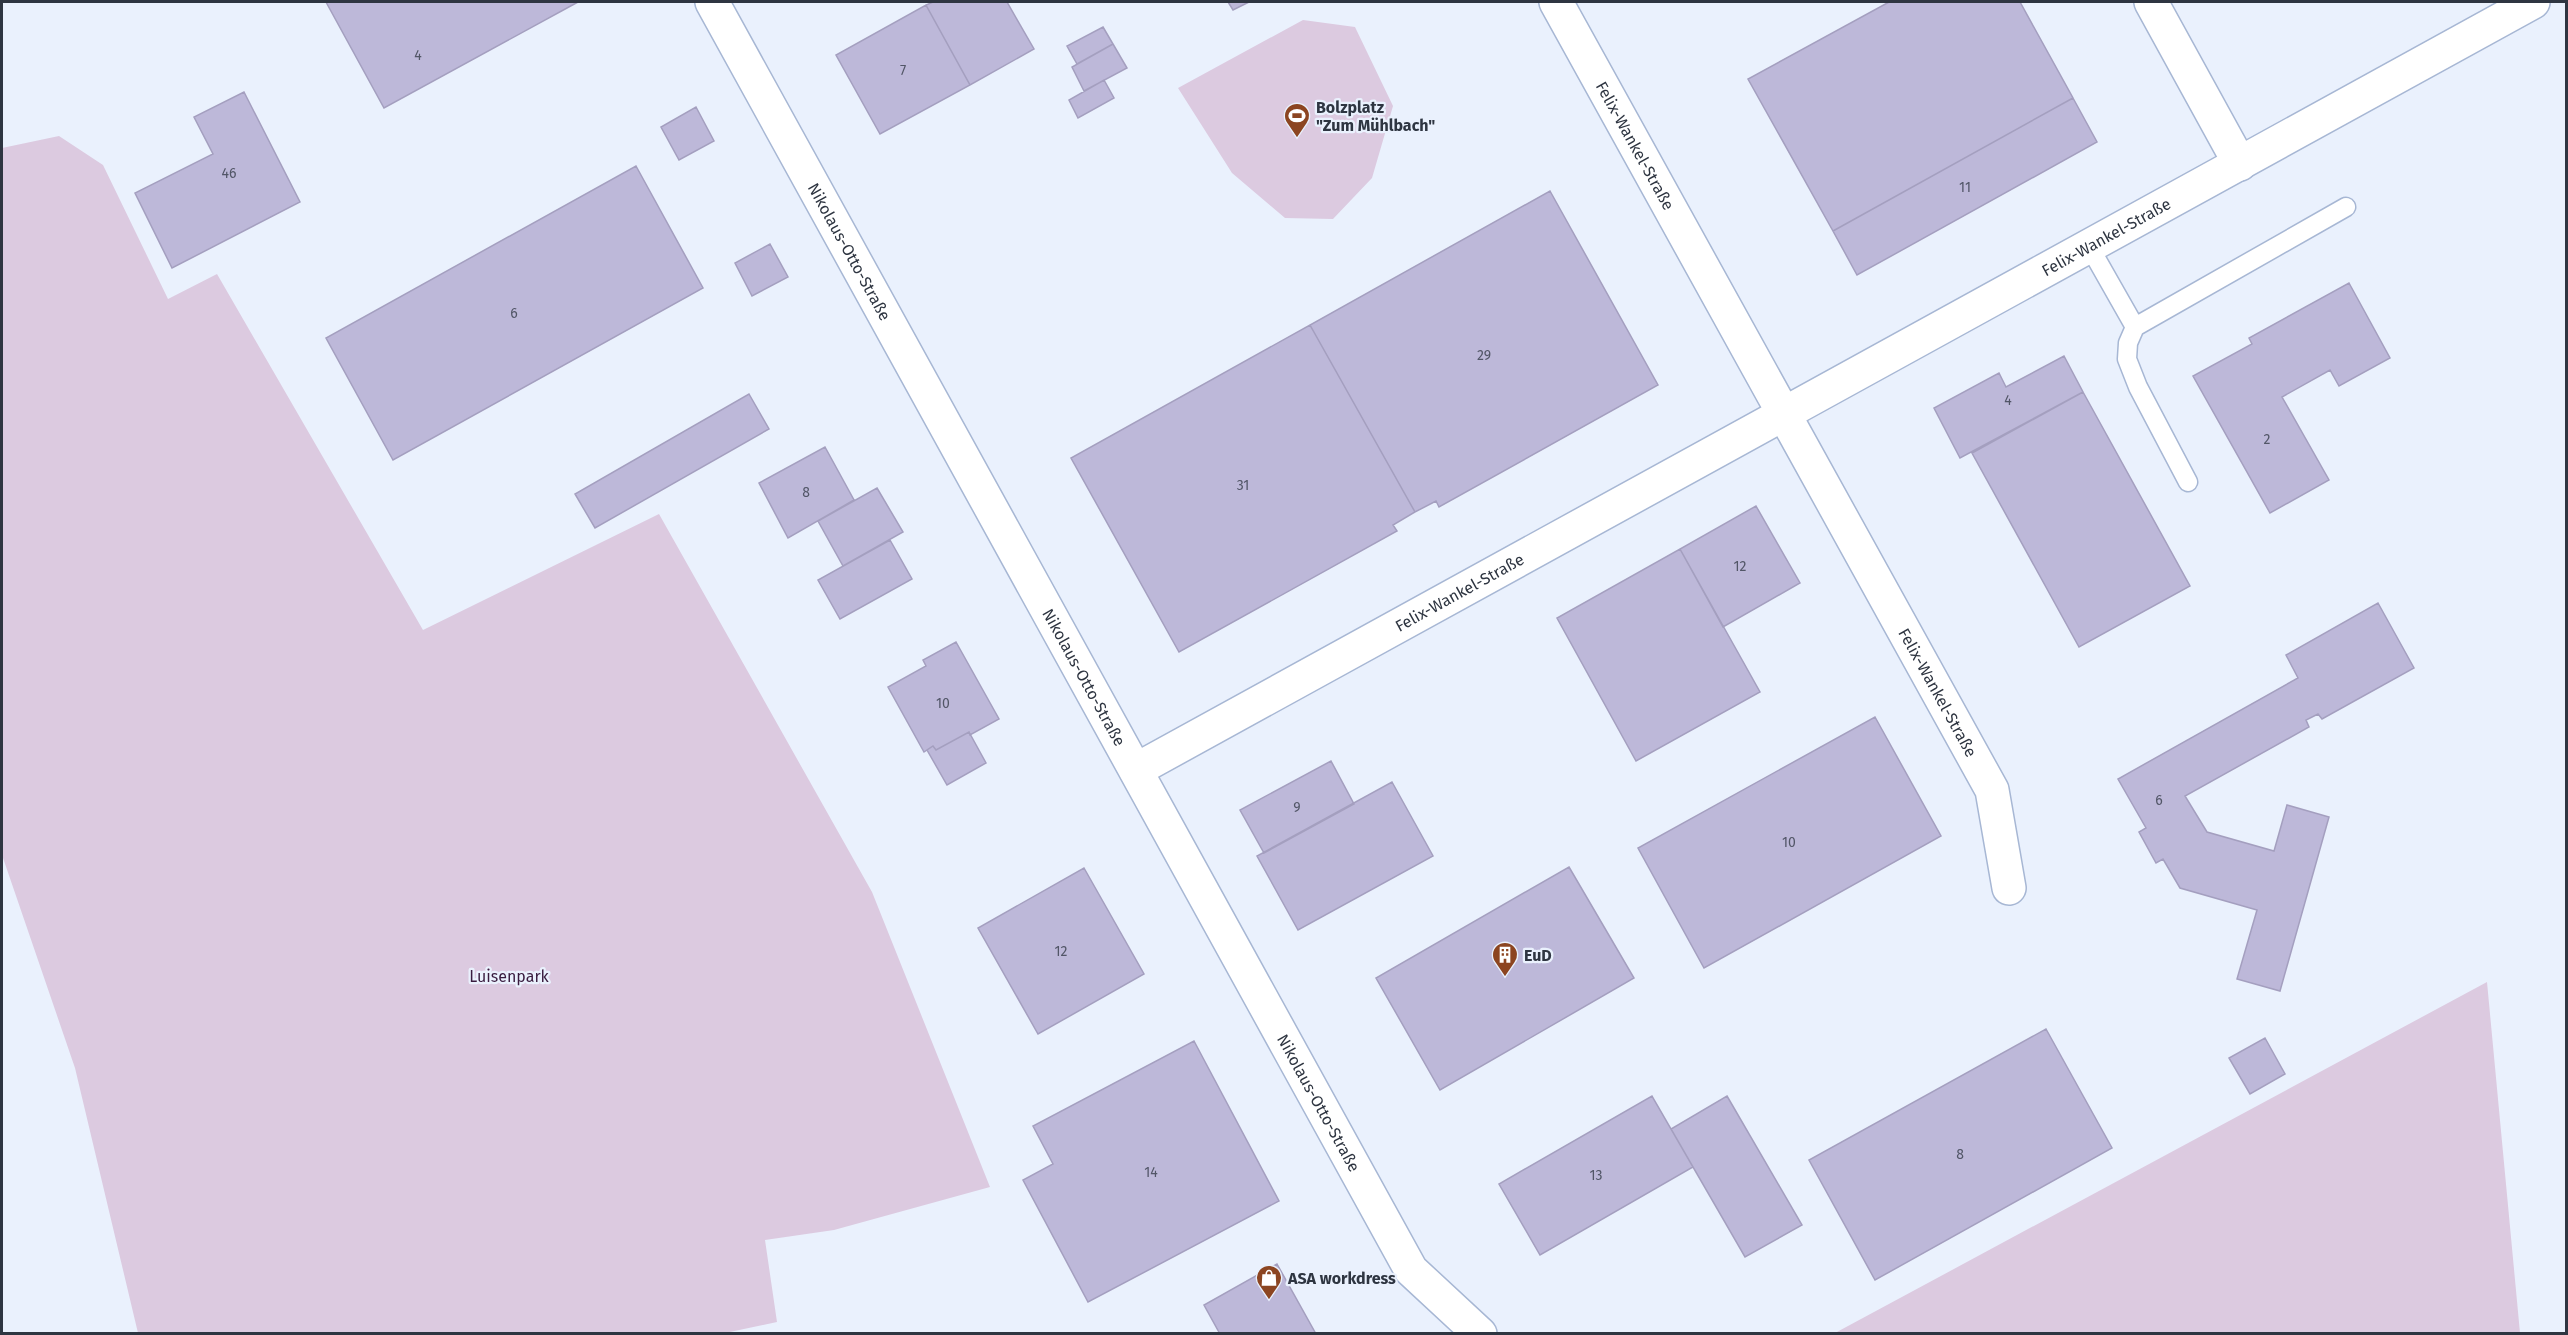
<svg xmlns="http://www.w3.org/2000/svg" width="2568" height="1335" font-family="'Fira Sans',sans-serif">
<rect width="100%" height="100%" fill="#eaf1fd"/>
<path fill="#dccae0" d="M 1303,20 L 1355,27 L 1393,106 L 1372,178 L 1333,219 L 1285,218 L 1232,173 L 1178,88 Z
M 59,136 L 103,165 L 168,299 L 217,274 L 423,630 L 659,514 L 872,892 L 990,1187 L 834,1230 L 765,1240 L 777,1322 L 725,1333 L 138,1333 L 75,1068 L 2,855 L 2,148 Z
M 2487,982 L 2520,1333 L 1835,1333 Z"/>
<path fill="#bdb8d9" stroke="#a49fbf" stroke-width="1.5" d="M 326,2 L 578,2 L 384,108 Z
M 933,2 L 1007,2 L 1034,49 L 970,85 L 926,5 Z
M 1228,2 L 1249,2 L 1233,10 Z
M 1889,2 L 2020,2 L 2073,98 L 1833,231 L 1748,79 Z
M 926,5 L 970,85 L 880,134 L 836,55 Z
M 1103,27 L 1113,44 L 1077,64 L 1067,46 Z
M 1113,44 L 1127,68 L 1084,91 L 1072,67 Z
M 1104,80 L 1114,98 L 1078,118 L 1069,100 Z
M 244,92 L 300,202 L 172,268 L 135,193 L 213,154 L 194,117 Z
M 2073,98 L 2097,142 L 1857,275 L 1833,231 Z
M 696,107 L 714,141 L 679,160 L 661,127 Z
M 636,166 L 703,288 L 393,460 L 326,338 Z
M 1550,191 L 1658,385 L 1439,507 L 1436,501 L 1415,512 L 1310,325 Z
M 770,244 L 788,277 L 752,296 L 735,263 Z
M 2349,283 L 2390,358 L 2339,386 L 2330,370 L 2282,397 L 2329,480 L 2270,513 L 2193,376 L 2252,344 L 2249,338 Z
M 1310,325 L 1415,512 L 1393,525 L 1397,531 L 1179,652 L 1071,458 Z
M 2064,356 L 2083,392 L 1960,458 L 1934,408 L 1999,373 L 2006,387 Z
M 2083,392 L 2190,586 L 2079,647 L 1972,453 Z
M 749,394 L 769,429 L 595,528 L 575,494 Z
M 825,447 L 854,500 L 788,538 L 759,483 Z
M 877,488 L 903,532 L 843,566 L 818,521 Z
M 1756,506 L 1800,583 L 1723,627 L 1680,549 Z
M 890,540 L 912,579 L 840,619 L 818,580 Z
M 1680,549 L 1760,692 L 1636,761 L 1557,618 Z
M 2378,603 L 2414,668 L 2322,719 L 2318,714 L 2306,720 L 2309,727 L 2185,796 L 2207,832 L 2274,851 L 2287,805 L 2329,817 L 2280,991 L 2237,979 L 2257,910 L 2180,888 L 2163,859 L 2156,863 L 2139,832 L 2146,828 L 2118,779 L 2298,678 L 2286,655 Z
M 956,642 L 999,719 L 970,735 L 969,732 L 936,750 L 933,746 L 924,752 L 888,687 L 926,666 L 923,660 Z
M 1875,717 L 1941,836 L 1704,968 L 1638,848 Z
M 969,732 L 986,763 L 947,785 L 927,750 L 933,746 L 936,750 Z
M 1331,761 L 1354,804 L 1264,853 L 1240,810 Z
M 1392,782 L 1433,856 L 1298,930 L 1257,856 Z
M 1569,867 L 1634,978 L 1440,1090 L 1376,978 Z
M 1084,868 L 1144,974 L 1038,1034 L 978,928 Z
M 2046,1029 L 2112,1148 L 1875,1280 L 1809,1160 Z
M 2265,1038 L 2285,1074 L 2250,1094 L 2229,1058 Z
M 1194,1041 L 1279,1201 L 1088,1302 L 1023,1180 L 1053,1164 L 1033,1126 Z
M 1652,1096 L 1693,1167 L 1540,1255 L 1499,1184 Z
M 1727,1096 L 1802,1225 L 1745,1257 L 1671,1129 Z
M 1277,1264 L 1316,1334 L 1220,1334 L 1204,1305 Z"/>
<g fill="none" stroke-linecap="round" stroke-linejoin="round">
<defs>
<path id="service" d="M 2089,246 L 2135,327 L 2346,207
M 2135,327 L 2128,343 L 2127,359 L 2138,387 L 2188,482"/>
<g id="minor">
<path id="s1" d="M 712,2 L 1411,1270 L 1480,1334"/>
<path id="s2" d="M 1556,2 L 1992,790 L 2009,888"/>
<path d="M 2151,2 L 2240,164"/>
<path id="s3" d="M 1136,770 L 2533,2"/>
</g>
</defs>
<use href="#service" stroke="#a7b7d4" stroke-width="21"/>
<use href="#minor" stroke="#a7b7d4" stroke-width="36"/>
<use href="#service" stroke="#fff" stroke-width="18"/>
<use href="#minor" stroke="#fff" stroke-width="33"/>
</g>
<defs>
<symbol id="stadium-pin" viewBox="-11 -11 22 30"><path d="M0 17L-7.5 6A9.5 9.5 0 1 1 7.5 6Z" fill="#8c4521" stroke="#eaf1fd"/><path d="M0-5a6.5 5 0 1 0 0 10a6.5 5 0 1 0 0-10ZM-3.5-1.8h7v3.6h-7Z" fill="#fff"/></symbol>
<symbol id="building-pin" viewBox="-11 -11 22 30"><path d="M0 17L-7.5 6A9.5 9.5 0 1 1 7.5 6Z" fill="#8c4521" stroke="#eaf1fd"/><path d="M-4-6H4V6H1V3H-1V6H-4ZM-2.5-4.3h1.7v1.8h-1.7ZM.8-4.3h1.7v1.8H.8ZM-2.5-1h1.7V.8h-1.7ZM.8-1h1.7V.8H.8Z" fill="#fff"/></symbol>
<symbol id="shop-pin" viewBox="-11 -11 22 30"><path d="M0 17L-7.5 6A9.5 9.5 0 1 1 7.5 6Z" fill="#8c4521" stroke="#eaf1fd"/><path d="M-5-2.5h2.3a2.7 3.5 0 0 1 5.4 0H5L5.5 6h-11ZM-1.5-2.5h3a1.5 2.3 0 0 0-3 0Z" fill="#fff"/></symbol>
</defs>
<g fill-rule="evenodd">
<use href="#stadium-pin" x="1282" y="101" width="30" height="40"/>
<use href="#building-pin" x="1490" y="940" width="30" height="40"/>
<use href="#shop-pin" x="1254" y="1263" width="30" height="40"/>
</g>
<g text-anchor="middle" stroke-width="4.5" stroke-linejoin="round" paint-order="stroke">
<g font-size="14" fill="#525667">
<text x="418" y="60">4</text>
<text x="903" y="75">7</text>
<text x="229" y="178">46</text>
<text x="1965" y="192">11</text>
<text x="514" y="318">6</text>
<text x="1484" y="360">29</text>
<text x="2008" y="405">4</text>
<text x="2267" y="444">2</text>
<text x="1243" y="490">31</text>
<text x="806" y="497">8</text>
<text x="1740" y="571">12</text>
<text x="943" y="708">10</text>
<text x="2159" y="805">6</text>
<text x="1297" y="812">9</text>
<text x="1789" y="847">10</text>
<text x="1061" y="956">12</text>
<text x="1960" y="1159">8</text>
<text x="1151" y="1177">14</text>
<text x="1596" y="1180">13</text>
</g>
<g font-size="16" font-weight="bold" fill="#2e3541" stroke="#eaf1fd" text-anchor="start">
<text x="1316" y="113">Bolzplatz<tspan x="1316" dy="18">"Zum Mühlbach"</tspan></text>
<text x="1524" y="961">EuD</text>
<text x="1288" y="1284">ASA workdress</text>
</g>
<g font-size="16" fill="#2e3541" stroke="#eaf1fd">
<text dy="6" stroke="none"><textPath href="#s2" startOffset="164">Felix-Wankel-Straße</textPath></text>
<text dy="6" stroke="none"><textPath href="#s3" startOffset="1107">Felix-Wankel-Straße</textPath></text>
<text dy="6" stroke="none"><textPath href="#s1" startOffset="285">Nikolaus-Otto-Straße</textPath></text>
<text dy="6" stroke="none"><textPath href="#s3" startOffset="369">Felix-Wankel-Straße</textPath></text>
<text dy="6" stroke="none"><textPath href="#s1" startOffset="771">Nikolaus-Otto-Straße</textPath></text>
<text dy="6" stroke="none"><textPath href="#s2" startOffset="789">Felix-Wankel-Straße</textPath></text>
<text dy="6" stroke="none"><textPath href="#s1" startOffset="1257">Nikolaus-Otto-Straße</textPath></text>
</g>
<g font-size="16" fill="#391c3f" stroke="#eaf1fd">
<text x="509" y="982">Luisenpark</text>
</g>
</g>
<rect width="2568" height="1335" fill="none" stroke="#2e3541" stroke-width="6"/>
</svg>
